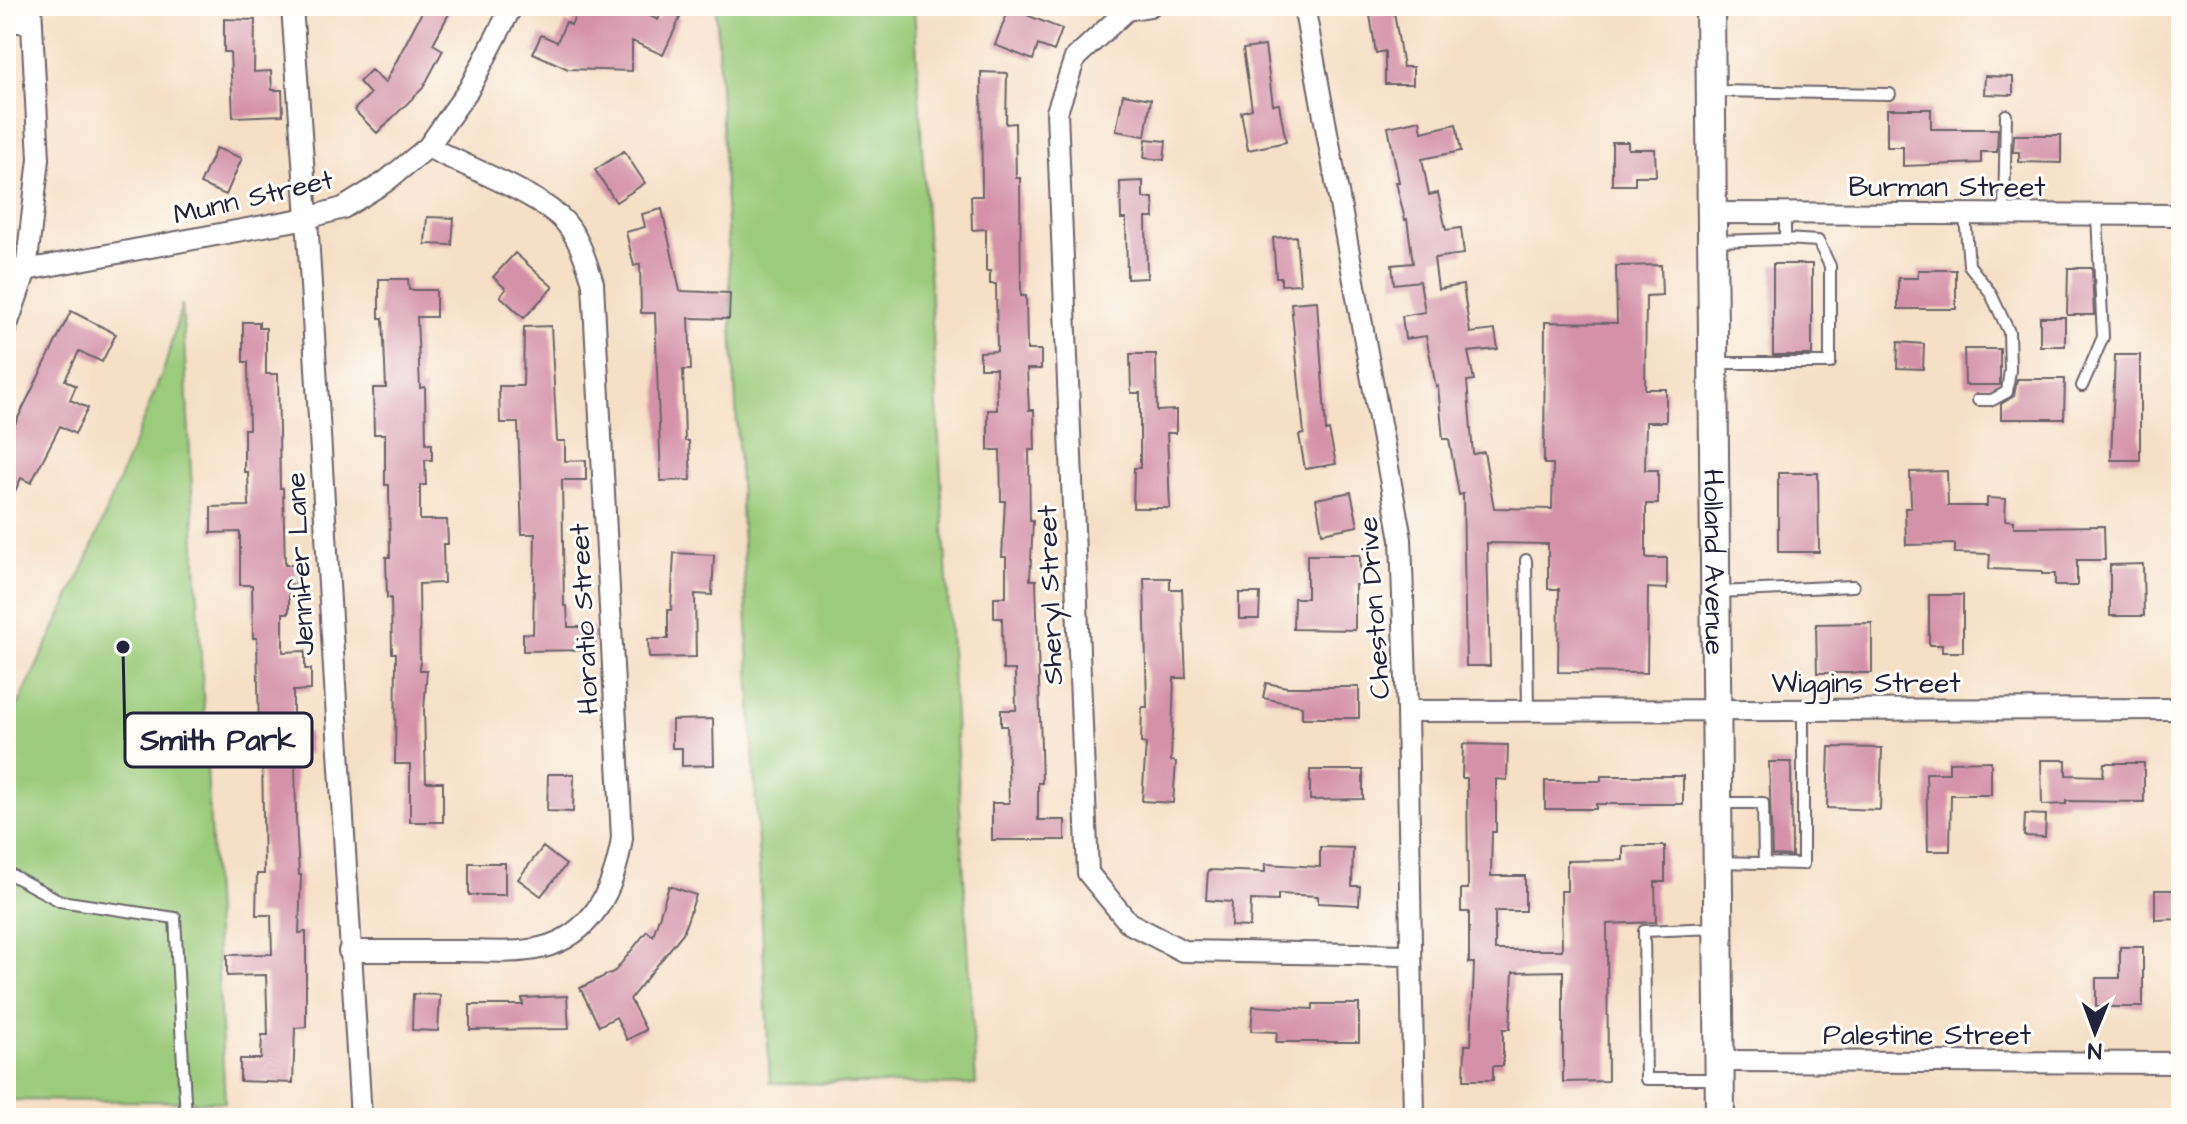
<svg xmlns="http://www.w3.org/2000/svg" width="2187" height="1124" font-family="'Architects Daughter',sans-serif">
<rect width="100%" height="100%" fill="#fdfcf7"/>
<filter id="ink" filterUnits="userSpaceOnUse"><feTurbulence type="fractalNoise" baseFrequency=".0125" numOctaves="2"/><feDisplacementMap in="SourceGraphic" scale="16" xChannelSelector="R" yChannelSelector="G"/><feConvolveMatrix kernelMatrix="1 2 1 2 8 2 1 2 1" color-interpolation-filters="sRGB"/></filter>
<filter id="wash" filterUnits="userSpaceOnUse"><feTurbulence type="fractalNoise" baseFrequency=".006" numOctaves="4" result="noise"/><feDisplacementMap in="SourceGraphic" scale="32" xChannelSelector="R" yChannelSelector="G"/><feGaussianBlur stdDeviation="1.8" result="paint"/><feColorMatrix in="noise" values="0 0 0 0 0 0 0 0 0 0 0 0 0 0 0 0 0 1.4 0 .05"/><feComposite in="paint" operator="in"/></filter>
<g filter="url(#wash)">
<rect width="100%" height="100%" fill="#f5dfc5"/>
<path fill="#9bcb7b" stroke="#5e765b" stroke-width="2" d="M 716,6 L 914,6 L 976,1085 L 770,1083 Z
M 182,304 L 225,1102 L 6,1100 L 6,731 L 86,562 L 165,366 Z"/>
<g id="blocks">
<path fill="#d492a9" d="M 425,6 L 453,6 L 433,44 L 443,50 L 423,88 L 377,133 L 354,110 L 370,94 L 359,82 L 371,70 L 385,83 Z
M 580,6 L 630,6 L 658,20 L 663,9 L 680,18 L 663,55 L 632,41 L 632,71 L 568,69 L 533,53 L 541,35 L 557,42 L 566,22 L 571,25 Z
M 1009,8 L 1062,29 L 1054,51 L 1038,45 L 1033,60 L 995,45 Z
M 1394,12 L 1403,67 L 1413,67 L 1413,84 L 1385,84 L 1385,51 L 1376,53 L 1370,15 Z
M 224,19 L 255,20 L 254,72 L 271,71 L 272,90 L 282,90 L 283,115 L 233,117 L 230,52 L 224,52 Z
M 1265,46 L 1273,105 L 1279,104 L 1286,142 L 1248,150 L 1241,112 L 1252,109 L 1243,49 Z
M 981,72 L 1007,73 L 1006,124 L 1015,123 L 1016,178 L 1020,178 L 1021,296 L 1026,296 L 1027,350 L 1041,350 L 1041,369 L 1027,369 L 1029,410 L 1034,410 L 1035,450 L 1029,450 L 1030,521 L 1033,521 L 1030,580 L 1036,580 L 1042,783 L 1038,783 L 1038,820 L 1065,820 L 1065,840 L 992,840 L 992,803 L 1009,803 L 1007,726 L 1001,726 L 1001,710 L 1016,710 L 1015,670 L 1003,670 L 1002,618 L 994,618 L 994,597 L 1006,597 L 1006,557 L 1002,557 L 1005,501 L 1001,501 L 1000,450 L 988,450 L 988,410 L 997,410 L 996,368 L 980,368 L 980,352 L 997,351 L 996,284 L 990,284 L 990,271 L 986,271 L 986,229 L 972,230 L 971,196 L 982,196 Z
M 1985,76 L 2013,77 L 2013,95 L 1984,94 Z
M 1123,94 L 1151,99 L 1145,136 L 1116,131 Z
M 1887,109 L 1931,109 L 1931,129 L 1998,129 L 1997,152 L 1981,152 L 1981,163 L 1903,166 L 1903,147 L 1887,147 Z
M 1420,120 L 1422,132 L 1456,124 L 1461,151 L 1422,159 L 1429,195 L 1438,193 L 1446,230 L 1461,228 L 1464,254 L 1434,258 L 1438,289 L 1463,285 L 1470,333 L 1495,330 L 1498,349 L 1468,352 L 1474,380 L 1467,381 L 1473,454 L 1484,452 L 1494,508 L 1552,509 L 1553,464 L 1544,464 L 1545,322 L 1617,323 L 1616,266 L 1661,265 L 1662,295 L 1646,296 L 1645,389 L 1666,389 L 1666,422 L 1646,422 L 1645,470 L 1658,470 L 1658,504 L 1646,504 L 1646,558 L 1667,558 L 1667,589 L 1648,588 L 1647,673 L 1558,672 L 1559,589 L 1548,589 L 1548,544 L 1487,543 L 1490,666 L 1466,666 L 1463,494 L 1459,495 L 1449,439 L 1443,439 L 1438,386 L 1436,387 L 1426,336 L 1405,339 L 1402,316 L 1425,312 L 1420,281 L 1394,284 L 1392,265 L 1413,263 L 1407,219 L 1405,220 L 1396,182 L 1399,182 L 1388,127 Z
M 2014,135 L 2061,135 L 2061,163 L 2019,162 L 2019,152 L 2013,152 Z
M 1146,139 L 1166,141 L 1164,160 L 1144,158 Z
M 1612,142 L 1628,142 L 1628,149 L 1655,149 L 1656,176 L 1635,176 L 1635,185 L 1612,185 Z
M 216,148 L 242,158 L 226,195 L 200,184 Z
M 624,151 L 645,183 L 616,202 L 595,170 Z
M 1143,181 L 1143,198 L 1153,198 L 1154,218 L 1146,218 L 1147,278 L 1127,279 L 1126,219 L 1121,219 L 1120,182 Z
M 662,209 L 680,291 L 730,293 L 729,319 L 689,318 L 691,370 L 683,370 L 685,441 L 689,441 L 691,480 L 661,481 L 655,313 L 641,313 L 640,264 L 634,266 L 626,232 L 645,227 L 642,214 Z
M 427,217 L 454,218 L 452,245 L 425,244 Z
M 1296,236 L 1300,284 L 1281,285 L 1281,277 L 1276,277 L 1273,238 Z
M 515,253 L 553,287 L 524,318 L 500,296 L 506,289 L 493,277 Z
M 1773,264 L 1812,264 L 1812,355 L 1773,355 Z
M 2068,268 L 2092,268 L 2094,315 L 2067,315 Z
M 1918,270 L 1956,270 L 1956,309 L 1898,309 L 1898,278 L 1918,278 Z
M 379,279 L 408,279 L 409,290 L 436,290 L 436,317 L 417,317 L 420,388 L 425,387 L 426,444 L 432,444 L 432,460 L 425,460 L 426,485 L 420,485 L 420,520 L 447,520 L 448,544 L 443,544 L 444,583 L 419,584 L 420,670 L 427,670 L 424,710 L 426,782 L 443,782 L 443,822 L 410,822 L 410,764 L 395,764 L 396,653 L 392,653 L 391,598 L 387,598 L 386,557 L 390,557 L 389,485 L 385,485 L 385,434 L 374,434 L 373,388 L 386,388 L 383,318 L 379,318 Z
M 1317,301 L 1326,431 L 1329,430 L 1336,464 L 1305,469 L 1299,435 L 1304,434 L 1291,303 Z
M 71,311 L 116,334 L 102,362 L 79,351 L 65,380 L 76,386 L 70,400 L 88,408 L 75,434 L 60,426 L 31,483 L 21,478 L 6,511 L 6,442 Z
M 2040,317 L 2065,317 L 2065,346 L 2040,346 Z
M 243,322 L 259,322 L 259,328 L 266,328 L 266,374 L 278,374 L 280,488 L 283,488 L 285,565 L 296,565 L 296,584 L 289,585 L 289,613 L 283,613 L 283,652 L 305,651 L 305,669 L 311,669 L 311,690 L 293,691 L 293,732 L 309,732 L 310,754 L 295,754 L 296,819 L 299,875 L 301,875 L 299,933 L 306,932 L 306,1027 L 295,1028 L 293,1083 L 240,1081 L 240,1059 L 261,1059 L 262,1035 L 268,1035 L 266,975 L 227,976 L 227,955 L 272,954 L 271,915 L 256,915 L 257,874 L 264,874 L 262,754 L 214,755 L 214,731 L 259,730 L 257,638 L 253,638 L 252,585 L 240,585 L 240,532 L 211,533 L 211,507 L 249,506 L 248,472 L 244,472 L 244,429 L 249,429 L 248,362 L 243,362 Z
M 551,326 L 557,441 L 565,441 L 565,461 L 586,460 L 586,480 L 562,480 L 564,606 L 567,606 L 568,627 L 594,627 L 594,650 L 523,651 L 523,633 L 533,634 L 535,534 L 522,534 L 518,423 L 500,423 L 499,386 L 523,386 L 524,327 Z
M 1898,342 L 1924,344 L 1923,369 L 1897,368 Z
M 1964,349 L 2000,349 L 2000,385 L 1965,385 Z
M 1130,354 L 1156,354 L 1157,411 L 1176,410 L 1176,433 L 1167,433 L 1170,508 L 1133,508 L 1134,468 L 1140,468 L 1140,393 L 1131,393 Z
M 2115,355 L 2140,355 L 2140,460 L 2111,460 Z
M 2017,379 L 2065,379 L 2064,419 L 2001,419 L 2001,404 L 2014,396 Z
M 1947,471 L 1948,506 L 1987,506 L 1987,498 L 2006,499 L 2005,520 L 2014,521 L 2014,527 L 2104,526 L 2105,560 L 2077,560 L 2077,586 L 2055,586 L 2055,574 L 2042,574 L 2042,571 L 1989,569 L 1990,554 L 1955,553 L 1955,544 L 1906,545 L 1905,508 L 1911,508 L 1910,472 Z
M 1778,473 L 1818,473 L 1819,552 L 1778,552 Z
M 1351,492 L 1358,526 L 1322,533 L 1316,499 Z
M 674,553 L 714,555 L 712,595 L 695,594 L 696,657 L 649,658 L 648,639 L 668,639 L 668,610 L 671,610 Z
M 1307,555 L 1360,555 L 1360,585 L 1355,585 L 1355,630 L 1293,629 L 1294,598 L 1307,598 Z
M 2143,564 L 2144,616 L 2110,616 L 2110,565 Z
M 1144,578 L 1170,578 L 1170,589 L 1182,589 L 1186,678 L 1174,678 L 1171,761 L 1176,762 L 1173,803 L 1142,801 L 1146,744 L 1141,743 L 1142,707 L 1147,707 Z
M 1239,593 L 1260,593 L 1259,619 L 1239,619 Z
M 1929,595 L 1963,595 L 1963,652 L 1942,652 L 1942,645 L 1929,645 Z
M 1872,623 L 1872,673 L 1817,673 L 1816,624 Z
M 1266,683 L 1287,687 L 1359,687 L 1359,718 L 1302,718 L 1302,706 L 1263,698 Z
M 713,719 L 714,765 L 682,766 L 682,748 L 672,748 L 672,720 Z
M 1463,744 L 1508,745 L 1507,780 L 1496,779 L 1496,832 L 1492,832 L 1491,876 L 1525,876 L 1525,911 L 1495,911 L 1495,950 L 1562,950 L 1561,891 L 1567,891 L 1567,861 L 1623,860 L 1623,846 L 1665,846 L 1665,882 L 1655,882 L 1656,922 L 1607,924 L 1608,1081 L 1563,1082 L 1563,971 L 1513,972 L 1510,1029 L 1503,1029 L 1503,1066 L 1493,1066 L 1493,1080 L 1464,1080 L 1465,1045 L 1471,1045 L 1474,963 L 1469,963 L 1469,912 L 1461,912 L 1461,889 L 1468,889 L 1467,778 L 1462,778 Z
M 1829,747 L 1882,748 L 1880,810 L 1827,808 Z
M 2041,760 L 2066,760 L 2066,775 L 2103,776 L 2104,763 L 2144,763 L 2144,802 L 2066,801 L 2066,804 L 2042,805 Z
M 1991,761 L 1991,795 L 1951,795 L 1950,851 L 1928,851 L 1926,773 L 1949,773 L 1949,762 Z
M 1769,762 L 1791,762 L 1792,856 L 1772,855 Z
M 1310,770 L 1363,770 L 1363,799 L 1310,800 Z
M 548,774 L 574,774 L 573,812 L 547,811 Z
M 1601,776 L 1683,776 L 1683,804 L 1596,804 L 1596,809 L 1545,809 L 1545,781 L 1601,781 Z
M 2025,814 L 2046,815 L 2045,837 L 2024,836 Z
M 543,847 L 566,865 L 541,896 L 518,879 Z
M 1320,847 L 1353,848 L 1352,886 L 1360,886 L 1359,905 L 1318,903 L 1318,896 L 1278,894 L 1278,901 L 1251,900 L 1250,927 L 1231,926 L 1232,902 L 1206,900 L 1208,870 L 1265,872 L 1265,864 L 1320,867 Z
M 469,863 L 505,863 L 505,895 L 469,895 Z
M 669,886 L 696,895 L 683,933 L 630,999 L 646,1030 L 627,1040 L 616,1017 L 599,1026 L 580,988 L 615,971 L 647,931 L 653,936 Z
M 2155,890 L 2181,890 L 2181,919 L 2155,920 Z
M 2120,947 L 2143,947 L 2143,1007 L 2096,1007 L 2096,978 L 2120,978 Z
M 413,994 L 440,995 L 438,1031 L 412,1030 Z
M 567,996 L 569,1029 L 470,1030 L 470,1005 L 523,1005 L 522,998 Z
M 1313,1004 L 1359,1004 L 1359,1042 L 1276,1042 L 1277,1032 L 1251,1031 L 1253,1006 L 1313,1009 Z"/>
</g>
</g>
<g filter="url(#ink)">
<use href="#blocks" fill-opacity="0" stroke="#6c646b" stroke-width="2"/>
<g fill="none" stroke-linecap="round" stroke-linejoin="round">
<defs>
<path id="lane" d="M 1832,6 L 1832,7
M 1713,91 L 1890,94
M 2004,215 L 2006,115
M 1965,216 L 1969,265 L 1990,292 L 2009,332 L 2010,370 L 2007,392 L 1992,400 L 1978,400
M 1715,241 L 1785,239
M 1715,363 L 1830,363 L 1830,266 L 1818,241 L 1785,239 L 1785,213
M 2082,386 L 2103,337 L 2097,215
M 1526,560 L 1528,711
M 1718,592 L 1853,586
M 1718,803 L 1763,803 L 1764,863
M 1719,862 L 1803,864 L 1803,710
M 6,872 L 60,901 L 175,918 L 186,1118
M 1716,928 L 1644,931 L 1646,1079 L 1718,1079"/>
<path id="street" d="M 292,6 L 307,218 L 361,1118
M 1150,6 L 1127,10 L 1075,58 L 1057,112 L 1088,873 L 1129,923 L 1183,951 L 1410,955
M 1304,6 L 1401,539 L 1407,711 L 1414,1118
M 6,22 L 32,22
M 1712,213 L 2181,215
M 6,270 L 26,270 L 307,218 L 343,208 L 385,182 L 428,147 L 469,89 L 512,6
M 6,328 L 26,270 L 39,159 L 31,6
M 1407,711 L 2181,709
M 349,951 C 386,951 423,951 460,951 C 486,951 514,954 540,948 C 593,936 615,887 622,838 L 593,283 C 586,261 578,233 560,217 C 531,191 465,166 428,147
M 1720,1061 L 2181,1063"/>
<g id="secondary">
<path id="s1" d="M 1710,6 L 1720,1118"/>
</g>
</defs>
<use href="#lane" stroke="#6c646b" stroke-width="14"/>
<use href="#street" stroke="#6c646b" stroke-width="24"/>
<use href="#secondary" stroke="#6c646b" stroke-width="32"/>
<use href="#lane" stroke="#fff" stroke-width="10"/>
<use href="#street" stroke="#fff" stroke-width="20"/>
<use href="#secondary" stroke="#fff" stroke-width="28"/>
</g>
</g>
<g text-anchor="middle" stroke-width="6" stroke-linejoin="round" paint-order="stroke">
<g font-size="28" fill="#22223b" stroke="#fdfcf7">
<text x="1947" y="196">Burman Street</text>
<text transform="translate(253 196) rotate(-13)" y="10">Munn Street</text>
<text dy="10" stroke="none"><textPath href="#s1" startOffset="556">Holland Avenue</textPath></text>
<text transform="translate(299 564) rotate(-93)" y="10">Jennifer Lane</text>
<text transform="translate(1049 595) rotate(-92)" y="10">Sheryl Street</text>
<text transform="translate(1373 608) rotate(-94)" y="10">Cheston Drive</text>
<text transform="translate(583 619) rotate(-93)" y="10">Horatio Street</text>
<text x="1866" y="692">Wiggins Street</text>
<text x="1927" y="1044">Palestine Street</text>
</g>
</g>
<path fill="none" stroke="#22223b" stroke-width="3" d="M123 647L125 740"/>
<circle fill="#22223b" stroke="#fdfcf7" stroke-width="3" cx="123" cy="647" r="8"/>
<rect fill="#fdfcf7" stroke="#22223b" stroke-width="3" x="125" y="713" width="187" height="54" rx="8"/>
<g font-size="30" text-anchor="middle" font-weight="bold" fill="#22223b">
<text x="218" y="750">Smith Park</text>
</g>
<rect width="2187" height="1124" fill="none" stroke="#fdfcf7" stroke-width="32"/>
<g transform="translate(2095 1032) rotate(181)" stroke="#fdfcf7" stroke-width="6" paint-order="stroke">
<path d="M0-6L14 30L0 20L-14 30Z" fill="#22223b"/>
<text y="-12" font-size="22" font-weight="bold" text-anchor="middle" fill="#22223b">N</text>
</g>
</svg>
